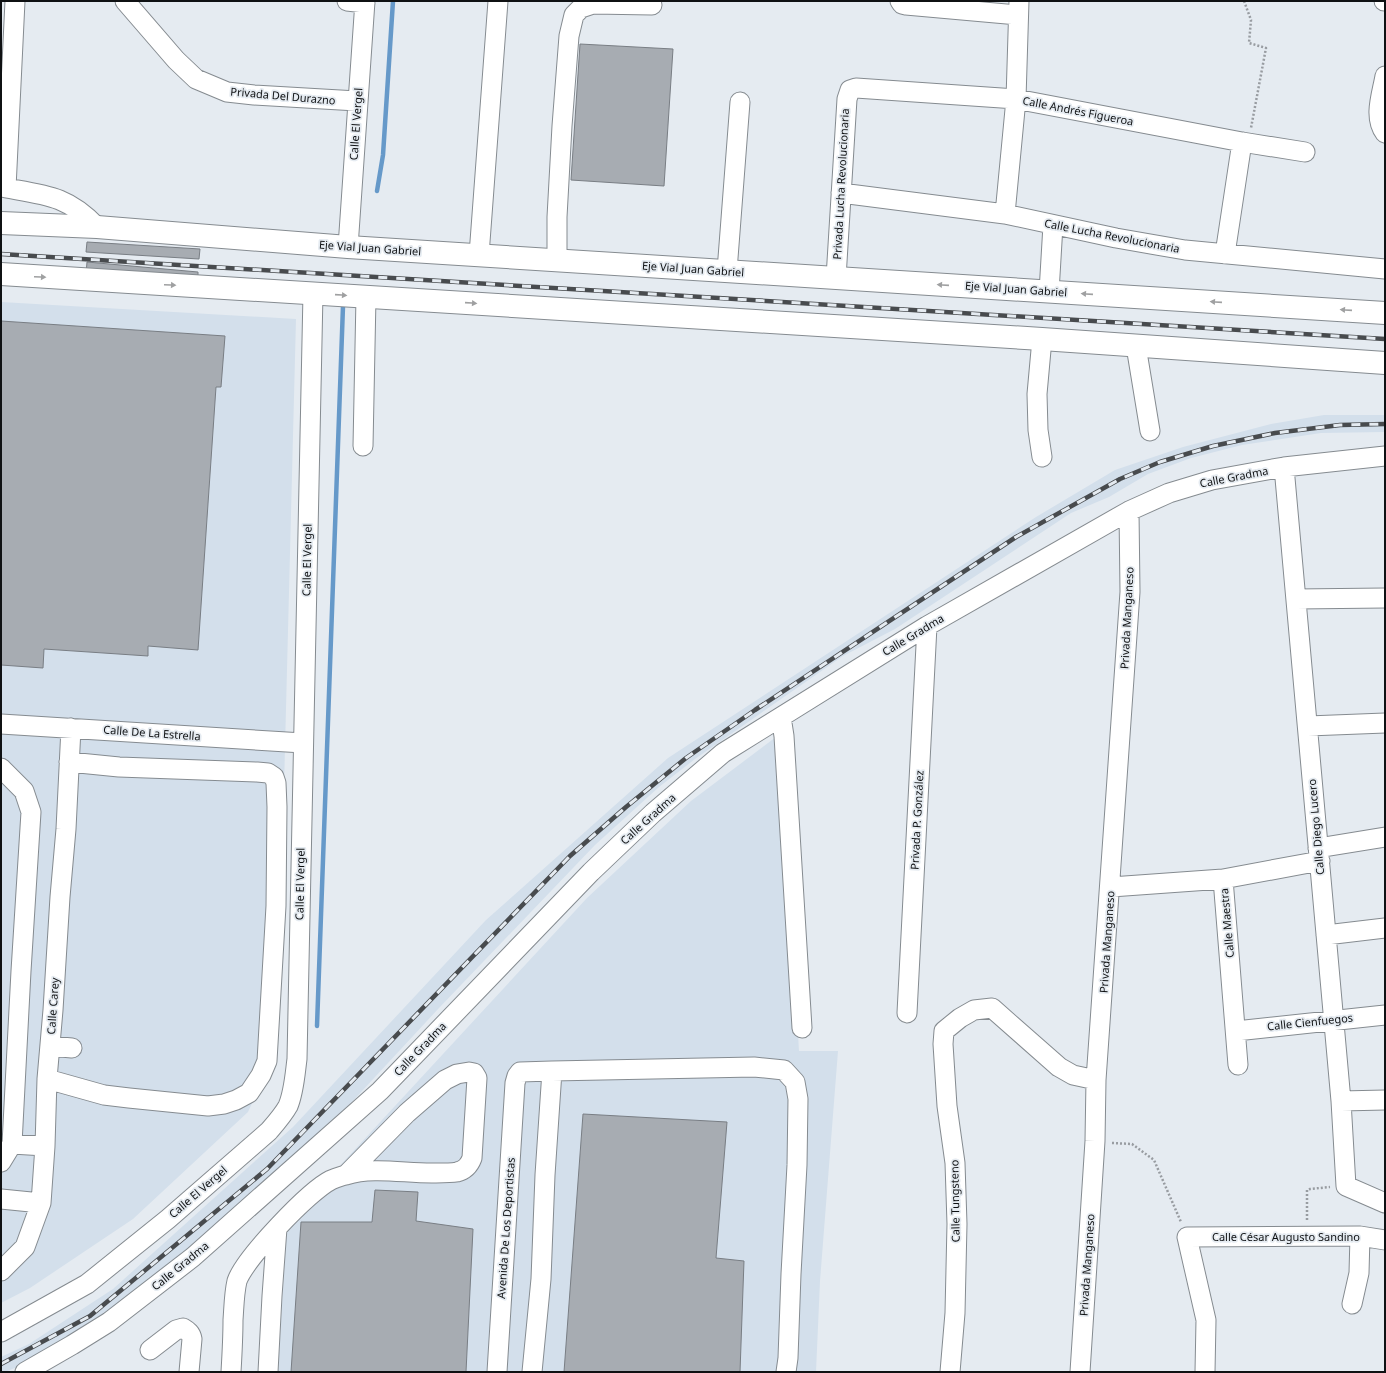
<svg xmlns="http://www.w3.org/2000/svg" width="1386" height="1373" font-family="'Noto Sans',sans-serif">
<rect width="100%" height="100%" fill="#e5ebf1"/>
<path fill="#d3dfeb" d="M 1,302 L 296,319 L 280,943 L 274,1055 L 248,1112 L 133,1219 L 30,1288 L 1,1303 Z
M 1324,415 L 1385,415 L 1385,432 L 1321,433 L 1242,445 L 1191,458 L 1148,474 L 1109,497 L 1071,513 L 895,629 L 843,656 L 695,759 L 659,787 L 595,845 L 439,1008 L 337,1118 L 185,1252 L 101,1317 L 27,1363 L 5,1372 L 1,1372 L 1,1357 L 29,1344 L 113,1289 L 293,1127 L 486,920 L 668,758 L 1036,517 L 1115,470 L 1183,447 L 1271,424 Z
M 780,734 L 799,1051 L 838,1051 L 820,1281 L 816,1372 L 278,1372 L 287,1223 L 587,898 L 691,801 Z"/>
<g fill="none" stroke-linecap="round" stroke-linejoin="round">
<path stroke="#6699c9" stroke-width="4.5" d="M 377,191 L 383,155 L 393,1
M 317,1026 L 343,306"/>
</g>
<path fill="#a7acb2" stroke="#797e84" d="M 580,44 L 673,49 L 664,186 L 571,180 Z
M 87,242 L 200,249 L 199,259 L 86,252 Z
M 87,262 L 198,272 L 198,282 L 86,274 Z
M 1,321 L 225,336 L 221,387 L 216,387 L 198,650 L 148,646 L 148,656 L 44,649 L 43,668 L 1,665 Z
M 583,1114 L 727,1122 L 716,1258 L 744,1261 L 740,1372 L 564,1372 Z
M 375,1190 L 418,1192 L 416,1221 L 473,1229 L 466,1372 L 291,1372 L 301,1222 L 372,1222 Z"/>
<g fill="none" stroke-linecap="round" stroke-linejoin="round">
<defs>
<path id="minor" d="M 15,1 L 6,188 C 46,195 68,196 97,227
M 125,1 L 176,60 L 196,79 L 227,92 L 254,95 L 357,101
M 347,1 L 365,3
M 900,1 L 902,4 L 906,5 L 1018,15
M 1384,1 L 1385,1
M 1385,76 C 1382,94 1373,117 1385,133
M 841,193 L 1005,214 L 1116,238 L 1185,250 L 1385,269
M 1005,214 L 1016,99 L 1019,1
M 348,247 L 365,1
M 1225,254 L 1242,142
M 479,255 L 498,1
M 557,260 L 557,217 L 562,126 L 569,36 L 574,15 L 581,8 L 593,4 L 652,5
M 727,271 L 740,102
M 836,278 L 847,99 L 850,90 L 856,88 L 1016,99 L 1242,142 L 1305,152
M 1049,292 L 1053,225
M 1136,346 L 1150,431
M 363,446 L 366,297
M 1042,457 L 1038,430 L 1037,394 L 1042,339
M 1284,467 L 1341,1101 L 1346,1186 L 1385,1203
M 1296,599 L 1385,598
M 781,717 L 784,736 L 802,1028
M 1,724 L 303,743
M 1308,726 L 1385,723
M 1,768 L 24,791 L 31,812 L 21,971 L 12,1144 L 45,1146
M 1318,848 L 1385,837
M 1223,879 L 1238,1065
M 1111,887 L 1223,879 L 1320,861
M 1326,935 L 1385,928
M 907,1013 L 927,626
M 1236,1031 L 1385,1015
M 50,1046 L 72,1048
M 552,1071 L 754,1067 L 784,1070 L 795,1082 L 798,1099 L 797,1165 L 791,1274 L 788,1358 L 786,1372
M 47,1079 L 104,1095 L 129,1098 L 208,1106 L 224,1104 L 236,1100 L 249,1093 L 261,1075 L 267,1061 L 276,906 L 277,807 L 276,783 L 274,777 L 268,773 L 257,772 L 119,767 L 69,762
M 1341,1101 L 1385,1100
M 1,1162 L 12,1144
M 1,1199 L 41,1203
M 1,1271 L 25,1247 L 41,1203 L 45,1146 L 47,1079 L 53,1010 L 60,897 L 66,829 L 71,728
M 1352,1304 L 1359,1273 L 1360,1236
M 1,1332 L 87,1284 L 168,1219 L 269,1131 C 275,1124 283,1115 288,1106 C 294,1092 295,1074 297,1059 L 313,293
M 150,1350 L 176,1330 L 183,1328 C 188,1331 191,1333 192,1339 L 189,1372
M 25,1372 L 72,1345 L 109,1322 L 193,1257 L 380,1091 L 591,872 L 653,813 L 723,753 L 927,626 L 1129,511 L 1169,493 L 1212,480 L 1284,467 L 1385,456
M 231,1372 C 232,1355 233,1338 233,1320 C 234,1307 234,1294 237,1281 C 245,1258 309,1191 331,1180 C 336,1178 341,1176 346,1175 C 374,1166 407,1174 436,1173 C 443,1173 451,1173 457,1172 C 465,1170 469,1166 472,1158 L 477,1078 L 474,1073 L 469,1072 L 457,1074 L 445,1080 L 407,1113 L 347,1174
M 268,1372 L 272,1296 L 277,1228
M 497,1372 L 515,1083 L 517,1076 L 520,1072 L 552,1071 L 545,1175 L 541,1279 L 532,1372
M 950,1372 L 955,1313 L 957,1224 L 955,1163 L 947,1106 L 943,1044 L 944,1031 L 960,1018 L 974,1010 L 992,1008 L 1059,1067 L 1073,1075 L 1096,1080
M 1080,1372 L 1095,1141 L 1096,1080 L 1130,592 L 1129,511
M 1205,1372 L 1206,1320 L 1187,1237 L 1360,1236 L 1385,1240"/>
<path id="major" d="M 1,223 L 97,227 L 348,247 L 1385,313
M 1,274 L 1042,339 L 1385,363"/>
</defs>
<use href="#minor" stroke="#858b90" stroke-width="21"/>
<use href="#major" stroke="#858b90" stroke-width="24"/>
<path stroke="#989ca1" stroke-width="2.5" stroke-dasharray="2 2" stroke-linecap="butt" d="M 1244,1 L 1251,20 L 1249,43 L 1266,48 L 1251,128
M 1112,1143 L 1132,1144 L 1154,1160 L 1181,1222
M 1307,1220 L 1307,1190 L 1310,1189 L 1330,1187"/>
<use href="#minor" stroke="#fff" stroke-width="19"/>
<use href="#major" stroke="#fff" stroke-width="22"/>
<defs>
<path id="rail" d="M 1,254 L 1385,339
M 1,1364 L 90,1316 L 267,1169 L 570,856 L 626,807 L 686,758 L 755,710 L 1016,537 L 1120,479 L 1160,462 L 1213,446 L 1275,433 L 1340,425 L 1385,424"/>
</defs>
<use href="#rail" stroke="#484b4e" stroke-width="4.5"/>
<use href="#rail" stroke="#e5ebf1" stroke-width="3" stroke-dasharray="9" stroke-linecap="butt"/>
</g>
<defs><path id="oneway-solid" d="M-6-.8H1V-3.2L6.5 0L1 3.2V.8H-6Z"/></defs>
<g fill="#9fa0a1">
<use href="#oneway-solid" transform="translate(40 277) rotate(3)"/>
<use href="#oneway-solid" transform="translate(170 285) rotate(3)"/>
<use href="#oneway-solid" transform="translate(943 285) rotate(-176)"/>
<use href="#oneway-solid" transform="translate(1087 294) rotate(-176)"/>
<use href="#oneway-solid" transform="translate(341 295) rotate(4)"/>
<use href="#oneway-solid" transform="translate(1216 302) rotate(-176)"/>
<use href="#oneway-solid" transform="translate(471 303) rotate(4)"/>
<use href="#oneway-solid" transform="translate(1346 310) rotate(-176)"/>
</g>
<g text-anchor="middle" stroke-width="3.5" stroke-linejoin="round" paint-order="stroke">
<g font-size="11" fill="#0f1113" stroke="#e5ebf1">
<text transform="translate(283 96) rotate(5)" y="4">Privada Del Durazno</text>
<text transform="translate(1078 111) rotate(11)" y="4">Calle Andrés Figueroa</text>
<text transform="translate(356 124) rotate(-86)" y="4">Calle El Vergel</text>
<text transform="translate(841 184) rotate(-87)" y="4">Privada Lucha Revolucionaria</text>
<text transform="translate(1112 236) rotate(11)" y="4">Calle Lucha Revolucionaria</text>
<text transform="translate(370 248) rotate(4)" y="4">Eje Vial Juan Gabriel</text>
<text transform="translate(693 269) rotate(4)" y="4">Eje Vial Juan Gabriel</text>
<text transform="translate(1016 289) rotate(4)" y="4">Eje Vial Juan Gabriel</text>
<text transform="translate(1234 477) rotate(-11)" y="4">Calle Gradma</text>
<text transform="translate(307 560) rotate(-89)" y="4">Calle El Vergel</text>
<text transform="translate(1127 618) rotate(-87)" y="4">Privada Manganeso</text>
<text transform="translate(913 635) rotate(-31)" y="4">Calle Gradma</text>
<text transform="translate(152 733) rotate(4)" y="4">Calle De La Estrella</text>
<text transform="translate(648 819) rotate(-42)" y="4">Calle Gradma</text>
<text transform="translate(917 820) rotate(-87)" y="4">Privada P. González</text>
<text transform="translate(1316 827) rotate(-95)" y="4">Calle Diego Lucero</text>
<text transform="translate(300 884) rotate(-89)" y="4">Calle El Vergel</text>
<text transform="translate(1227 923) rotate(-95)" y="4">Calle Maestra</text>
<text transform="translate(1107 942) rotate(-86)" y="4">Privada Manganeso</text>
<text transform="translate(53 1006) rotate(-86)" y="4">Calle Carey</text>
<text transform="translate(1310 1022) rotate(-6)" y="4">Calle Cienfuegos</text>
<text transform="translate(420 1049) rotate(-46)" y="4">Calle Gradma</text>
<text transform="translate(198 1192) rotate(-41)" y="4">Calle El Vergel</text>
<text transform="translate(955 1201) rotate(-91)" y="4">Calle Tungsteno</text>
<text transform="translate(506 1228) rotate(-86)" y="4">Avenida De Los Deportistas</text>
<text x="1286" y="1241">Calle César Augusto Sandino</text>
<text transform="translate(1087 1265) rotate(-86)" y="4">Privada Manganeso</text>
<text transform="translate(180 1266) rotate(-39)" y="4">Calle Gradma</text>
</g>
</g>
<rect width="1386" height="1373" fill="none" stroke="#0f1113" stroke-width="4"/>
</svg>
